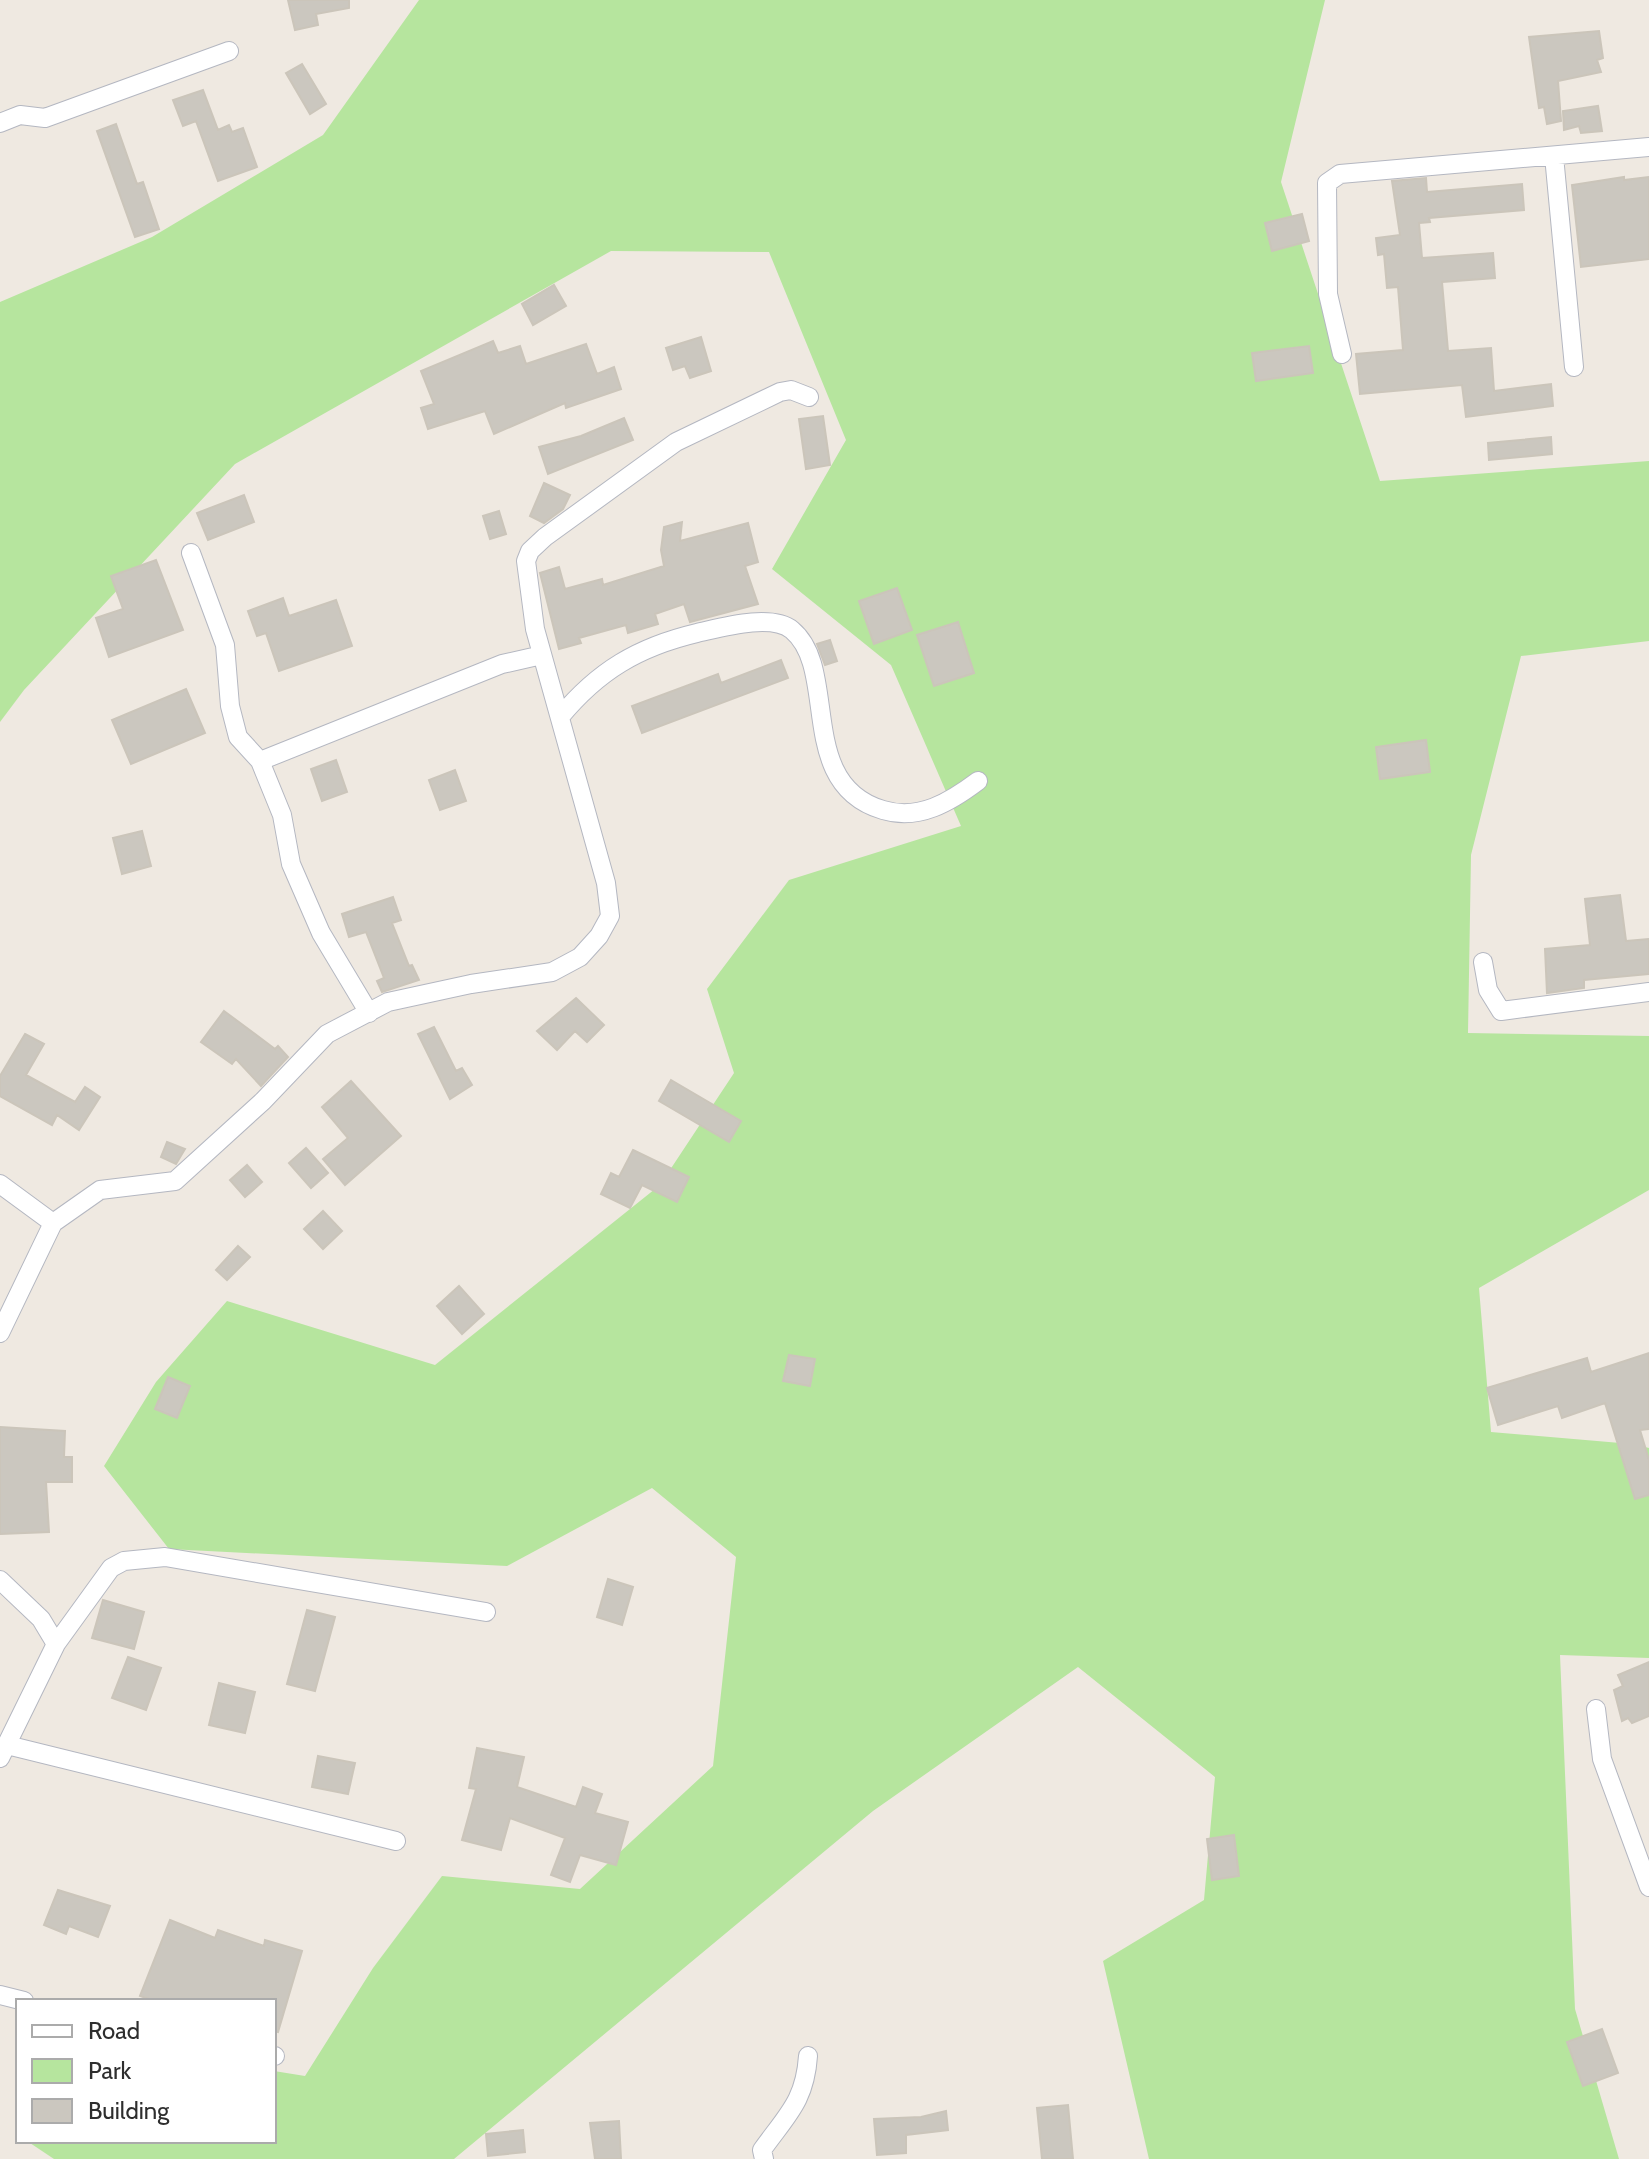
<svg xmlns="http://www.w3.org/2000/svg" width="1649" height="2159" font-family="Cabin,sans-serif">
<rect width="100%" height="100%" fill="#efe9e1"/>
<path fill="#b6e59e" d="M 419,0 L 1325,0 L 1281,182 L 1380,481 L 1649,461 L 1649,641 L 1521,656 L 1471,855 L 1468,1033 L 1649,1036 L 1649,1190 L 1479,1288 L 1491,1432 L 1632,1444 L 1649,1448 L 1649,1658 L 1560,1655 L 1575,2009 L 1619,2159 L 1149,2159 L 1103,1961 L 1204,1900 L 1215,1777 L 1078,1667 L 873,1811 L 454,2159 L 54,2159 L 27,2141 L 274,2141 L 274,2071 L 305,2076 L 373,1968 L 442,1876 L 580,1889 L 713,1766 L 736,1557 L 652,1488 L 507,1566 L 169,1549 L 104,1466 L 156,1382 L 227,1301 L 435,1365 L 660,1185 L 734,1073 L 707,989 L 789,880 L 961,826 L 891,665 L 772,569 L 846,440 L 769,252 L 611,251 L 235,464 L 24,690 L 0,722 L 0,302 L 152,237 L 323,135 Z"/>
<path fill="#cbc7bf" stroke="#cbc5ba" stroke-width="2" d="M 288,0 L 349,0 L 349,8 L 316,14 L 318,25 L 295,30 Z
M 1599,31 L 1603,58 L 1597,60 L 1601,72 L 1558,81 L 1561,121 L 1547,124 L 1544,107 L 1539,108 L 1529,37 Z
M 302,64 L 326,104 L 310,114 L 286,73 Z
M 203,90 L 218,130 L 229,125 L 232,132 L 243,128 L 257,167 L 218,181 L 196,121 L 183,126 L 173,100 Z
M 1598,106 L 1602,131 L 1581,133 L 1579,126 L 1564,130 L 1563,111 Z
M 116,124 L 137,184 L 143,182 L 159,229 L 135,237 L 97,131 Z
M 1624,177 L 1624,180 L 1649,177 L 1649,259 L 1581,267 L 1572,185 Z
M 1426,178 L 1427,192 L 1522,184 L 1524,210 L 1429,218 L 1430,222 L 1419,223 L 1422,258 L 1493,253 L 1495,278 L 1442,282 L 1448,351 L 1491,348 L 1494,391 L 1551,384 L 1553,406 L 1466,417 L 1462,385 L 1360,394 L 1356,354 L 1403,350 L 1398,287 L 1387,288 L 1384,254 L 1378,255 L 1376,238 L 1400,235 L 1392,181 Z
M 1302,214 L 1309,241 L 1272,251 L 1265,223 Z
M 554,285 L 566,306 L 533,325 L 522,304 Z
M 701,337 L 711,371 L 690,378 L 685,366 L 673,370 L 666,348 Z
M 493,341 L 498,353 L 520,346 L 526,364 L 586,344 L 597,374 L 614,367 L 621,389 L 566,408 L 565,403 L 494,434 L 485,411 L 428,429 L 421,408 L 434,404 L 421,371 Z
M 1309,346 L 1313,373 L 1256,381 L 1252,353 Z
M 823,416 L 830,465 L 806,469 L 799,419 Z
M 624,418 L 633,440 L 548,474 L 539,447 L 581,436 Z
M 1551,437 L 1552,454 L 1489,460 L 1488,443 Z
M 544,483 L 570,495 L 563,509 L 544,523 L 530,516 Z
M 244,495 L 254,522 L 208,540 L 197,513 Z
M 499,511 L 506,534 L 490,539 L 483,516 Z
M 682,522 L 680,541 L 748,523 L 758,562 L 745,566 L 758,604 L 690,622 L 684,604 L 655,614 L 658,624 L 628,633 L 626,625 L 579,638 L 581,643 L 559,649 L 540,573 L 559,567 L 565,589 L 602,579 L 603,585 L 664,566 L 661,550 L 664,527 Z
M 156,560 L 183,630 L 109,657 L 96,618 L 123,609 L 111,576 Z
M 897,588 L 912,630 L 874,644 L 859,601 Z
M 283,598 L 289,616 L 336,600 L 352,646 L 279,671 L 266,633 L 257,636 L 248,611 Z
M 958,622 L 974,673 L 934,686 L 917,635 Z
M 830,640 L 837,661 L 825,665 L 817,644 Z
M 781,660 L 788,678 L 642,733 L 632,706 L 718,674 L 721,683 Z
M 186,689 L 205,733 L 131,764 L 112,720 Z
M 1426,740 L 1430,772 L 1380,779 L 1376,747 Z
M 336,760 L 347,792 L 322,801 L 311,769 Z
M 455,770 L 466,801 L 440,810 L 429,780 Z
M 142,831 L 151,866 L 122,874 L 113,838 Z
M 1620,895 L 1626,941 L 1649,939 L 1649,974 L 1584,980 L 1584,988 L 1547,993 L 1545,949 L 1590,945 L 1585,899 Z
M 393,897 L 401,920 L 392,923 L 409,966 L 412,965 L 419,980 L 382,992 L 377,981 L 384,978 L 366,932 L 349,937 L 342,914 Z
M 576,998 L 604,1025 L 587,1042 L 575,1031 L 557,1050 L 537,1031 Z
M 224,1011 L 275,1049 L 278,1046 L 288,1057 L 261,1086 L 236,1059 L 232,1064 L 201,1042 Z
M 434,1027 L 456,1071 L 462,1068 L 472,1085 L 450,1099 L 418,1034 Z
M 25,1034 L 44,1044 L 26,1075 L 75,1102 L 85,1087 L 100,1097 L 79,1130 L 57,1115 L 52,1125 L 0,1096 L 0,1076 Z
M 671,1080 L 741,1121 L 729,1142 L 659,1101 Z
M 351,1081 L 401,1136 L 345,1185 L 323,1159 L 348,1138 L 322,1107 Z
M 167,1142 L 185,1149 L 176,1164 L 161,1157 Z
M 306,1148 L 328,1173 L 311,1188 L 289,1163 Z
M 633,1150 L 689,1177 L 677,1202 L 642,1185 L 630,1208 L 601,1194 L 611,1173 L 619,1177 Z
M 247,1165 L 262,1182 L 245,1197 L 230,1180 Z
M 323,1211 L 342,1231 L 323,1249 L 304,1229 Z
M 238,1246 L 250,1257 L 227,1280 L 216,1270 Z
M 459,1286 L 484,1314 L 462,1334 L 437,1306 Z
M 1649,1353 L 1649,1429 L 1640,1430 L 1649,1460 L 1649,1495 L 1635,1499 L 1605,1403 L 1562,1418 L 1558,1406 L 1498,1425 L 1487,1388 L 1587,1358 L 1591,1372 Z
M 789,1355 L 815,1359 L 810,1386 L 783,1381 Z
M 168,1377 L 190,1386 L 177,1418 L 155,1409 Z
M 0,1427 L 65,1431 L 64,1457 L 72,1457 L 72,1482 L 46,1482 L 49,1532 L 0,1534 Z
M 608,1579 L 633,1587 L 622,1625 L 597,1617 Z
M 103,1600 L 144,1612 L 134,1649 L 92,1638 Z
M 307,1610 L 335,1617 L 315,1691 L 287,1684 Z
M 128,1657 L 161,1668 L 146,1710 L 112,1698 Z
M 1649,1662 L 1649,1716 L 1632,1723 L 1628,1718 L 1622,1721 L 1614,1690 L 1623,1686 L 1618,1675 Z
M 219,1683 L 255,1692 L 245,1733 L 209,1725 Z
M 477,1748 L 524,1757 L 517,1787 L 576,1807 L 583,1787 L 602,1794 L 595,1813 L 628,1822 L 616,1865 L 580,1855 L 570,1882 L 551,1875 L 565,1838 L 510,1818 L 501,1850 L 462,1840 L 476,1789 L 469,1788 Z
M 318,1756 L 355,1763 L 348,1794 L 312,1787 Z
M 1234,1835 L 1239,1876 L 1212,1880 L 1207,1839 Z
M 58,1890 L 110,1906 L 98,1937 L 69,1926 L 66,1934 L 44,1925 Z
M 170,1920 L 215,1938 L 218,1930 L 264,1946 L 265,1940 L 302,1951 L 278,2032 L 274,2031 L 274,2001 L 154,2001 L 140,1996 Z
M 1602,2029 L 1618,2073 L 1583,2086 L 1567,2042 Z
M 1068,2105 L 1073,2159 L 1042,2159 L 1037,2108 Z
M 946,2111 L 948,2130 L 906,2135 L 906,2153 L 877,2155 L 874,2119 L 921,2117 Z
M 619,2121 L 621,2159 L 595,2159 L 590,2123 Z
M 523,2130 L 525,2152 L 488,2156 L 486,2134 Z"/>
<g fill="none" stroke-linecap="round" stroke-linejoin="round">
<defs>
<path id="street" d="M 0,123 L 20,115 L 45,118 L 229,51
M 1554,156 L 1574,367
M 1342,354 L 1328,294 L 1327,183 L 1340,174 L 1649,147
M 191,553 L 225,645 L 230,706 L 238,737 L 260,761 L 282,815 L 291,864 L 321,933 L 369,1013
M 560,717 C 598,671 638,647 697,633 C 720,628 771,613 792,630 C 840,670 795,784 883,810 C 919,821 950,802 978,781
M 260,761 L 502,664 L 542,655
M 1483,962 L 1488,990 L 1501,1011 L 1649,992
M 0,1184 L 53,1223
M 0,1333 L 53,1223 L 100,1190 L 175,1181 L 263,1101 L 327,1034 L 388,1002 L 471,984 L 552,972 L 580,957 L 599,936 L 610,916 L 606,883 L 535,629 L 526,561 L 530,551 L 545,537 L 676,442 L 780,392 L 791,390 L 809,397
M 0,1580 L 41,1619 L 56,1644
M 1596,1709 L 1602,1759 L 1649,1887
M 7,1745 L 396,1841
M 0,1758 L 56,1644 L 111,1568 L 124,1561 L 165,1557 L 486,1612
M 0,1995 L 24,2001
M 274,2056 L 275,2056
M 764,2159 L 762,2150 C 787,2115 805,2101 808,2056"/>
</defs>
<use href="#street" stroke="#b4b7c1" stroke-width="20"/>
<use href="#street" stroke="#fff" stroke-width="18"/>
</g>
<rect x="16" y="1999" width="260" height="144" fill="#ffffff" stroke="#ababab" stroke-width="2"/>
<rect x="32" y="2025" width="40" height="12" fill="#ffffff" stroke="#ababab" stroke-width="2"/>
<text x="88" y="2039" font-size="24" fill="#2e2e2e">Road</text>
<rect x="32" y="2059" width="40" height="24" fill="#b6e59e" stroke="#ababab" stroke-width="2"/>
<text x="88" y="2079" font-size="24" fill="#2e2e2e">Park</text>
<rect x="32" y="2099" width="40" height="24" fill="#cbc7bf" stroke="#ababab" stroke-width="2"/>
<text x="88" y="2119" font-size="24" fill="#2e2e2e">Building</text>
</svg>
